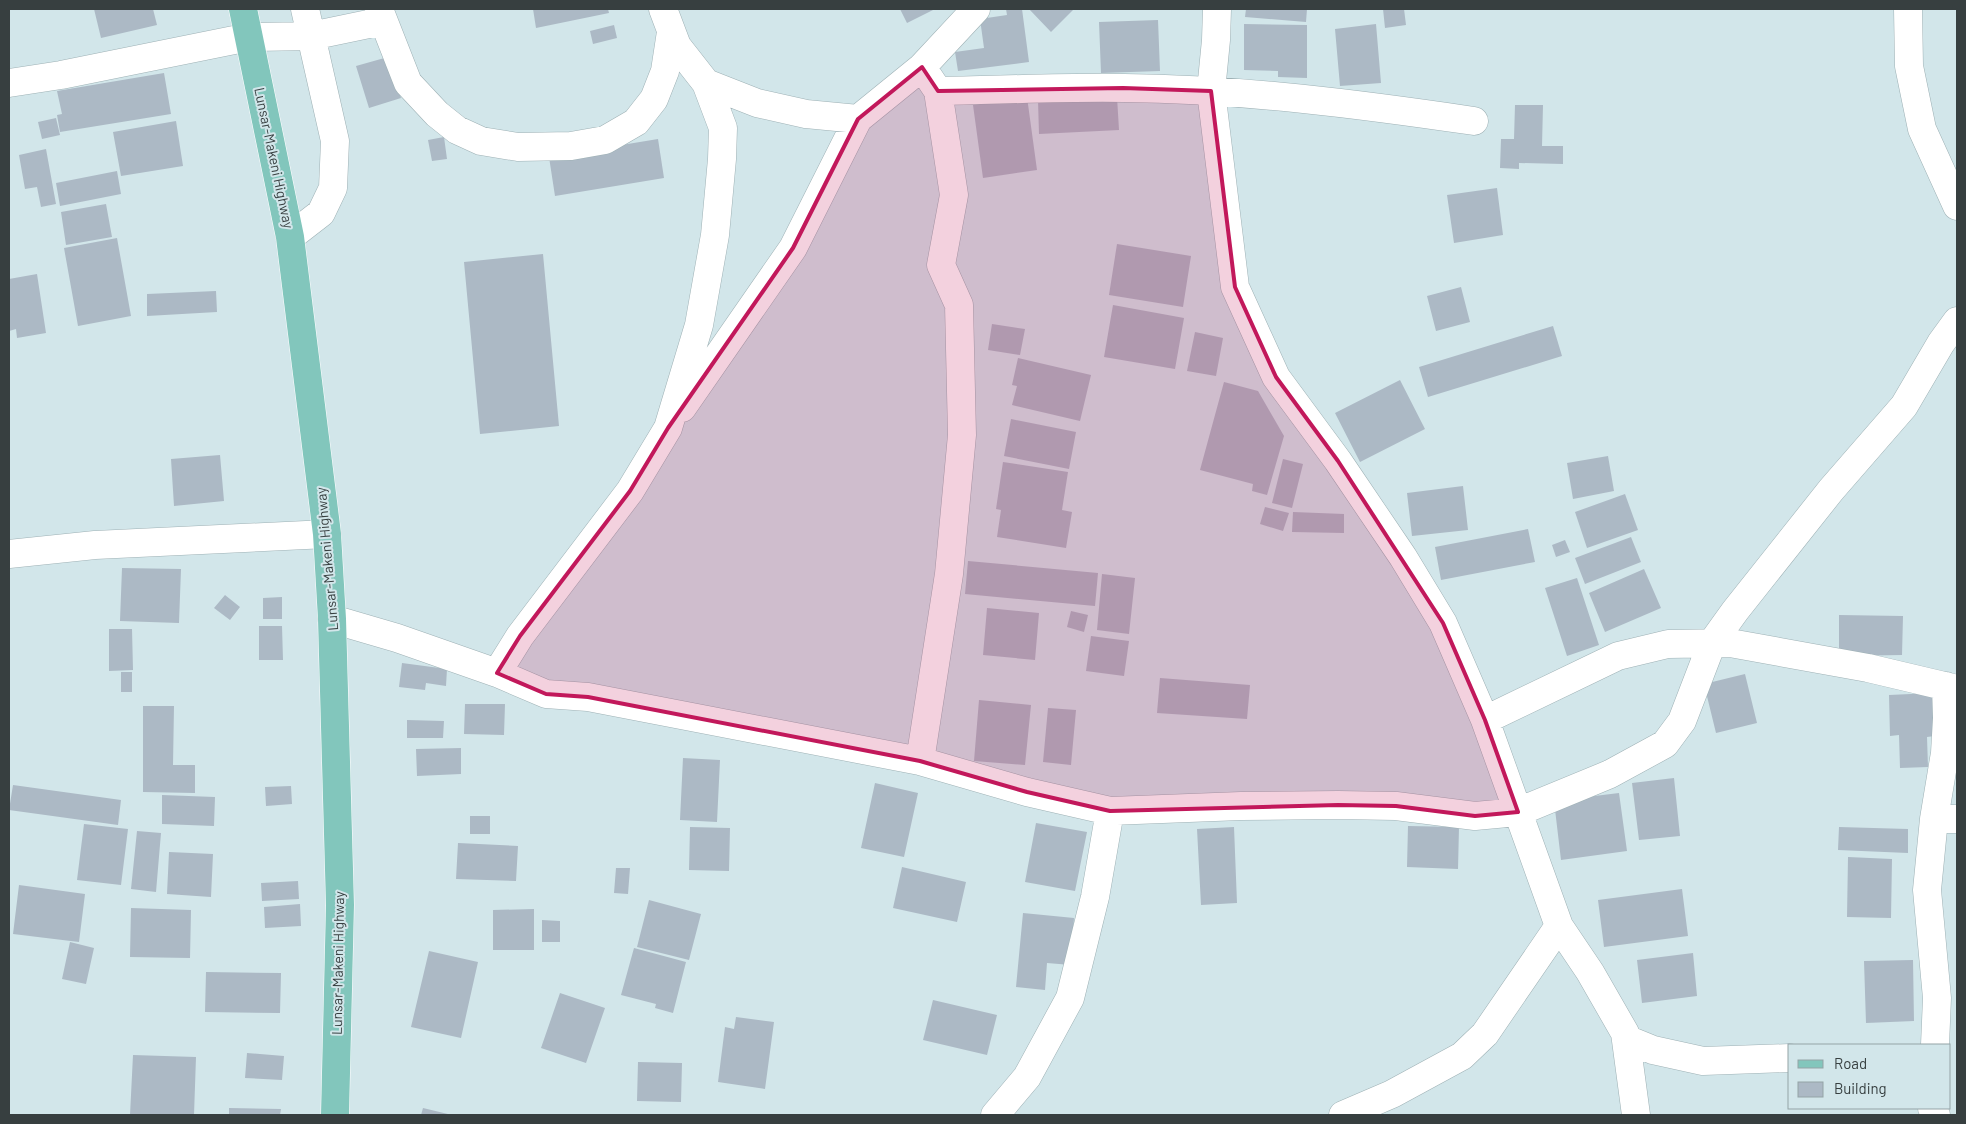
<svg xmlns="http://www.w3.org/2000/svg" width="1966" height="1124" font-family="Barlow,sans-serif">
<rect width="100%" height="100%" fill="#d2e6ea"/>
<path fill="#acb9c5" d="M 94,9 L 153,9 L 157,25 L 101,38 Z
M 533,9 L 608,9 L 609,13 L 536,28 Z
M 900,9 L 935,9 L 907,23 Z
M 1006,9 L 1022,9 L 1029,62 L 958,71 L 955,52 L 984,48 L 980,19 L 1007,15 Z
M 1029,9 L 1074,9 L 1051,32 Z
M 1246,9 L 1307,9 L 1306,22 L 1245,17 Z
M 1383,9 L 1404,9 L 1406,25 L 1385,28 Z
M 1158,20 L 1160,71 L 1101,73 L 1099,22 Z
M 1244,24 L 1307,25 L 1307,78 L 1278,77 L 1278,71 L 1244,70 Z
M 1376,24 L 1381,83 L 1340,86 L 1335,29 Z
M 614,25 L 617,38 L 593,44 L 590,31 Z
M 388,57 L 401,98 L 369,108 L 356,66 Z
M 164,73 L 171,114 L 60,132 L 57,115 L 62,114 L 57,91 Z
M 1027,97 L 1037,170 L 983,178 L 973,105 Z
M 1117,97 L 1119,130 L 1039,134 L 1038,100 Z
M 1515,105 L 1543,105 L 1542,146 L 1563,146 L 1563,164 L 1519,163 L 1519,169 L 1500,168 L 1501,139 L 1514,139 Z
M 56,118 L 60,135 L 42,139 L 38,122 Z
M 176,121 L 183,166 L 121,176 L 113,132 Z
M 444,137 L 447,159 L 432,161 L 428,140 Z
M 658,139 L 664,178 L 555,196 L 549,157 Z
M 46,149 L 56,204 L 41,207 L 37,187 L 25,189 L 19,155 Z
M 117,171 L 121,194 L 60,206 L 56,183 Z
M 1497,188 L 1503,235 L 1454,243 L 1447,195 Z
M 106,204 L 112,237 L 66,245 L 61,212 Z
M 117,238 L 131,316 L 78,326 L 64,248 Z
M 1117,244 L 1191,256 L 1183,307 L 1109,295 Z
M 543,254 L 559,426 L 480,434 L 464,262 Z
M 37,274 L 46,333 L 17,338 L 16,329 L 9,331 L 9,279 Z
M 1461,287 L 1470,322 L 1436,331 L 1427,296 Z
M 216,291 L 217,312 L 147,316 L 147,294 Z
M 1113,305 L 1184,318 L 1175,369 L 1104,357 Z
M 992,324 L 1025,329 L 1020,355 L 988,350 Z
M 1553,326 L 1562,356 L 1428,397 L 1419,367 Z
M 1195,332 L 1223,338 L 1216,376 L 1187,371 Z
M 1018,358 L 1091,375 L 1080,421 L 1012,405 L 1017,386 L 1012,385 Z
M 1400,380 L 1425,429 L 1360,462 L 1335,413 Z
M 1224,382 L 1258,391 L 1284,436 L 1267,495 L 1252,491 L 1253,484 L 1200,470 Z
M 1011,419 L 1076,432 L 1069,469 L 1004,456 Z
M 220,455 L 224,501 L 174,506 L 171,459 Z
M 1608,456 L 1614,491 L 1573,499 L 1567,463 Z
M 1283,459 L 1303,464 L 1292,508 L 1272,503 Z
M 1003,462 L 1068,472 L 1062,510 L 1072,512 L 1066,548 L 997,537 L 1001,510 L 996,509 Z
M 1463,486 L 1468,530 L 1412,536 L 1407,493 Z
M 1625,494 L 1638,530 L 1587,548 L 1575,512 Z
M 1265,507 L 1289,513 L 1283,531 L 1260,524 Z
M 1293,512 L 1344,514 L 1344,533 L 1292,532 Z
M 1528,529 L 1535,562 L 1441,580 L 1435,547 Z
M 1631,537 L 1641,562 L 1585,584 L 1575,558 Z
M 1565,540 L 1570,552 L 1556,557 L 1552,545 Z
M 968,561 L 1098,573 L 1095,606 L 965,594 Z
M 122,568 L 181,569 L 179,623 L 120,621 Z
M 1644,569 L 1661,608 L 1605,632 L 1589,593 Z
M 1102,574 L 1135,578 L 1129,634 L 1097,630 Z
M 1577,578 L 1599,645 L 1567,656 L 1545,588 Z
M 225,595 L 240,607 L 230,620 L 214,608 Z
M 282,597 L 282,619 L 263,619 L 263,598 Z
M 987,608 L 1039,613 L 1035,660 L 983,655 Z
M 1071,611 L 1088,615 L 1084,632 L 1067,627 Z
M 1839,615 L 1903,616 L 1902,655 L 1839,656 Z
M 259,626 L 282,626 L 283,660 L 259,660 Z
M 109,629 L 132,629 L 133,670 L 109,671 Z
M 1091,636 L 1129,641 L 1124,676 L 1086,671 Z
M 402,663 L 447,669 L 446,686 L 426,683 L 425,690 L 399,687 Z
M 121,672 L 132,672 L 132,692 L 121,692 Z
M 1745,674 L 1757,723 L 1716,733 L 1704,684 Z
M 1160,678 L 1250,685 L 1247,719 L 1157,713 Z
M 1933,693 L 1935,736 L 1927,737 L 1928,767 L 1900,768 L 1899,735 L 1890,736 L 1889,695 Z
M 979,700 L 1031,705 L 1025,765 L 974,761 Z
M 465,704 L 505,704 L 504,735 L 464,734 Z
M 143,706 L 174,706 L 173,765 L 195,765 L 195,793 L 143,792 Z
M 1048,708 L 1076,710 L 1071,765 L 1043,762 Z
M 407,720 L 444,721 L 443,738 L 407,738 Z
M 461,748 L 461,774 L 417,776 L 416,749 Z
M 683,758 L 720,760 L 717,822 L 680,820 Z
M 1674,778 L 1680,836 L 1639,840 L 1632,783 Z
M 875,783 L 918,793 L 904,857 L 861,848 Z
M 13,785 L 121,800 L 118,825 L 9,810 Z
M 291,786 L 292,804 L 266,806 L 265,787 Z
M 1619,793 L 1627,851 L 1561,860 L 1554,801 Z
M 162,795 L 215,797 L 214,826 L 162,824 Z
M 470,816 L 490,816 L 490,834 L 470,834 Z
M 1036,823 L 1087,832 L 1075,891 L 1025,882 Z
M 84,824 L 128,829 L 121,885 L 77,880 Z
M 1408,826 L 1459,827 L 1458,869 L 1407,867 Z
M 690,827 L 730,828 L 729,871 L 689,870 Z
M 1234,827 L 1237,903 L 1201,905 L 1197,829 Z
M 1839,827 L 1908,829 L 1908,853 L 1838,850 Z
M 137,831 L 161,833 L 156,892 L 131,889 Z
M 458,843 L 518,846 L 516,881 L 456,879 Z
M 169,852 L 213,854 L 211,897 L 167,894 Z
M 1848,857 L 1892,859 L 1891,918 L 1847,917 Z
M 902,867 L 966,882 L 957,922 L 893,908 Z
M 616,868 L 630,868 L 628,894 L 614,893 Z
M 298,881 L 299,899 L 262,901 L 261,883 Z
M 19,885 L 85,894 L 79,942 L 13,934 Z
M 1682,889 L 1688,936 L 1604,947 L 1598,900 Z
M 649,900 L 701,914 L 689,960 L 637,947 Z
M 300,904 L 301,926 L 265,928 L 264,907 Z
M 131,908 L 191,910 L 190,958 L 130,957 Z
M 534,909 L 534,950 L 493,950 L 493,910 Z
M 1023,913 L 1074,918 L 1071,965 L 1047,963 L 1045,990 L 1016,987 Z
M 542,920 L 560,921 L 560,942 L 542,942 Z
M 70,942 L 94,948 L 86,984 L 62,979 Z
M 634,948 L 686,962 L 673,1013 L 655,1008 L 656,1004 L 621,995 Z
M 429,951 L 478,962 L 461,1038 L 411,1027 Z
M 1693,953 L 1697,996 L 1642,1003 L 1637,960 Z
M 1913,960 L 1914,1021 L 1866,1023 L 1864,961 Z
M 206,972 L 281,973 L 280,1013 L 205,1012 Z
M 560,993 L 605,1008 L 586,1063 L 541,1048 Z
M 933,1000 L 997,1015 L 987,1055 L 923,1040 Z
M 736,1017 L 774,1022 L 765,1089 L 718,1082 L 725,1027 L 734,1029 Z
M 247,1053 L 284,1056 L 282,1080 L 245,1078 Z
M 133,1055 L 196,1057 L 194,1115 L 130,1115 Z
M 638,1062 L 682,1063 L 681,1102 L 637,1101 Z
M 229,1108 L 281,1109 L 280,1115 L 229,1115 Z
M 423,1108 L 452,1115 L 421,1115 Z"/>
<g fill="none" stroke-linecap="round" stroke-linejoin="round">
<defs>
<path id="street" d="M 379,9 L 408,83 L 437,114 L 457,130 L 481,141 L 518,147 L 571,146 L 605,140 L 636,122 L 654,99 L 665,71 L 671,32
M 1217,9 L 1216,40 L 1211,91 L 1235,287 L 1276,377 L 1338,461 L 1403,557 L 1443,623 L 1485,720 L 1559,926 L 1590,972 L 1625,1033 L 1636,1115
M 1908,9 L 1909,66 L 1922,129 L 1957,206
M 9,83 L 61,75 L 249,37 L 311,36 L 383,21
M 706,83 L 757,103 L 806,114 L 858,119
M 938,91 C 1000,90 1062,87 1124,88 C 1241,89 1358,104 1474,121
M 290,237 L 321,213 L 333,188 L 335,141 L 305,9
M 682,408 L 793,248 L 858,119 L 922,67 L 976,9
M 9,554 L 95,545 L 327,534
M 332,619 L 397,638 L 497,673 L 520,636 L 630,491 L 668,428 L 699,325 L 715,235 L 722,159 L 723,128 L 706,83 L 677,46 L 663,9
M 497,673 L 546,694 L 588,697 L 920,761 L 1027,792 L 1110,811 L 1241,806 L 1338,805 L 1396,806 L 1475,816 L 1518,812 L 1610,774 L 1665,744 L 1682,721 L 1712,643 L 1735,611 L 1831,490 L 1904,406 L 1941,343 L 1957,321
M 1485,720 L 1618,656 L 1668,644 L 1730,643 L 1868,668 L 1957,689
M 920,761 L 949,574 L 962,435 L 959,305 L 941,265 L 954,195 L 938,91 L 922,67
M 1934,819 L 1957,819
M 1626,1039 L 1653,1050 L 1703,1061 L 1790,1058
M 1935,1045 L 1937,998 L 1927,890 L 1934,819 L 1945,753 L 1947,718 L 1946,686
M 1932,1108 L 1936,1115
M 995,1115 L 1027,1077 L 1070,998 L 1095,897 L 1110,811
M 1343,1115 L 1392,1094 L 1462,1056 L 1485,1034 L 1559,926"/>
<path id="primary" d="M 243,9 L 290,237 L 327,534 L 332,619 L 340,905 L 335,1115"/>
</defs>
<use href="#street" stroke="#9eb1b5" stroke-width="29"/>
<use href="#primary" stroke="#fff" stroke-width="29"/>
<use href="#street" stroke="#fff" stroke-width="28"/>
<use href="#primary" stroke="#82c6bc" stroke-width="28"/>
</g>
<path fill="#c2185b" fill-opacity="0.2" stroke="#c2185b" stroke-width="4" stroke-linejoin="round" d="M 922,67 L 938,91 L 1123,88 L 1211,91 L 1235,287 L 1276,377 L 1338,461 L 1443,623 L 1485,720 L 1518,812 L 1475,816 L 1396,806 L 1338,805 L 1110,811 L 1027,792 L 920,761 L 588,697 L 546,694 L 497,673 L 520,636 L 630,491 L 668,428 L 793,248 L 858,119 Z"/>
<g text-anchor="middle" stroke-width="4" stroke-linejoin="round" paint-order="stroke">
<g font-size="14" fill="#373f40" stroke="#d2e6ea">
<text transform="translate(274 158) rotate(78)" y="5">Lunsar-Makeni Highway</text>
<text transform="translate(327 559) rotate(-95)" y="5">Lunsar-Makeni Highway</text>
<text transform="translate(338 963) rotate(-89)" y="5">Lunsar-Makeni Highway</text>
</g>
</g>
<rect width="1966" height="1124" fill="none" stroke="#373f40" stroke-width="20"/>
<rect x="1788" y="1044" width="162" height="65" fill="#d2e6ea" stroke="#94a3a6"/>
<rect x="1798" y="1060" width="25" height="8" fill="#82c6bc" stroke="#94a3a6"/>
<text x="1834" y="1069" font-size="15" fill="#373f40">Road</text>
<rect x="1798" y="1082" width="25" height="15" fill="#acb9c5" stroke="#94a3a6"/>
<text x="1834" y="1094" font-size="15" fill="#373f40">Building</text>
</svg>
